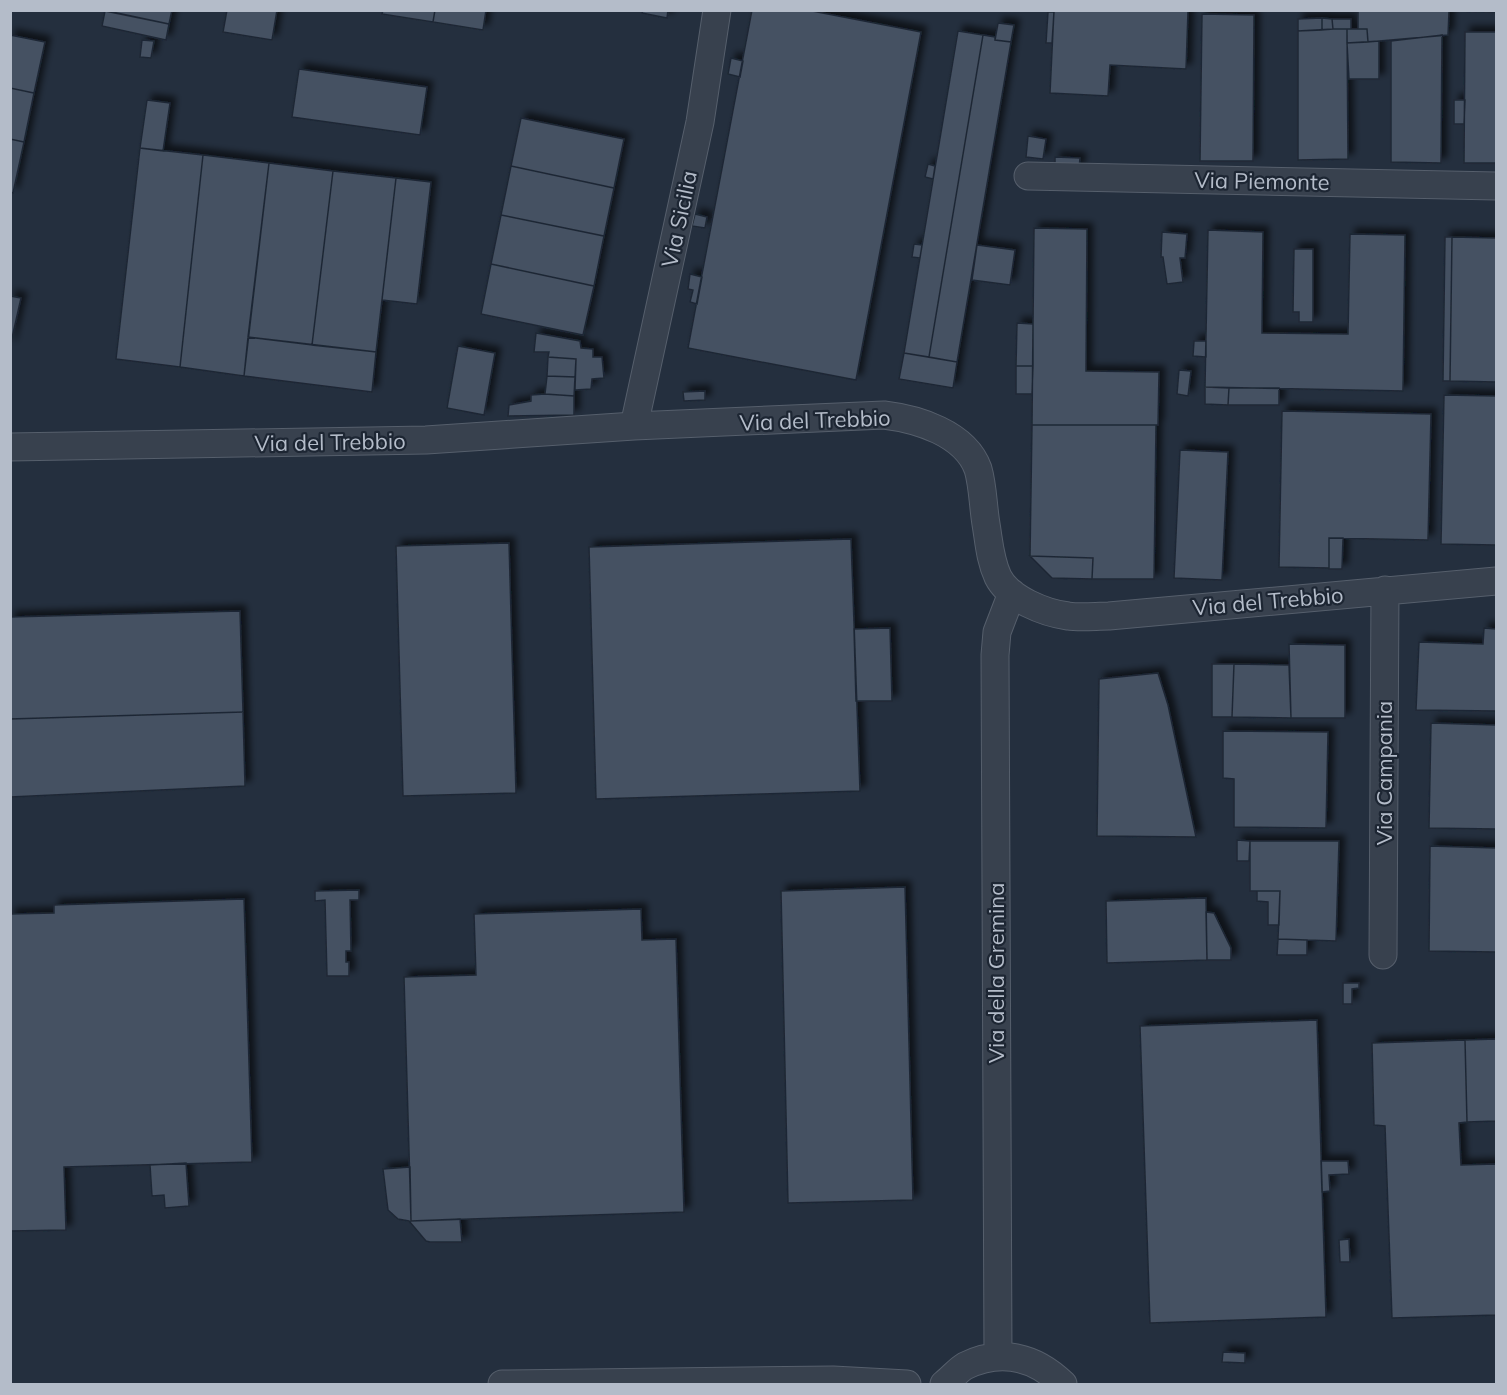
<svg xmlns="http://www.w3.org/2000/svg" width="1507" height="1395" font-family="Mulish,sans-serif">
<defs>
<filter id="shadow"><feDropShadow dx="5.5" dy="-5.5" stdDeviation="3" flood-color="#0009"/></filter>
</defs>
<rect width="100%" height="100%" fill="#242f3e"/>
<path fill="#455162" stroke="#1f2835" stroke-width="1.5" filter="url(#shadow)" d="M 103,10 L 172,10 L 169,24 Z
M 227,10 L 277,10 L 272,40 L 223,32 Z
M 383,10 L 435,10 L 433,22 L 382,14 Z
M 435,10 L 486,10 L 483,30 L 433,22 Z
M 643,10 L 668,10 L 667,18 L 642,13 Z
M 752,10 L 807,10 L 921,32 L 856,380 L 688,348 Z
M 1054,10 L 1188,11 L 1186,69 L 1110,65 L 1108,96 L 1050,93 Z
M 1358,10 L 1449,11 L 1448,35 L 1368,42 L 1367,29 L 1358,29 Z
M 1496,10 L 1496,12 L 1411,10 Z
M 105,11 L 169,24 L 166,40 L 102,26 Z
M 1048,12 L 1054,12 L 1052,43 L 1046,43 Z
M 1202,14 L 1254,15 L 1253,161 L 1200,161 Z
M 1322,18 L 1322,30 L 1298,31 L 1298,19 Z
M 1322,18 L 1332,19 L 1333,29 L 1322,30 Z
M 1332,19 L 1351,19 L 1351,29 L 1333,29 Z
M 998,23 L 1014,25 L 1011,42 L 995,40 Z
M 1333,29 L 1347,29 L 1348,159 L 1298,160 L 1298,31 Z
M 1347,29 L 1367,29 L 1368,42 L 1347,43 Z
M 958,31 L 983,35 L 929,357 L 904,353 Z
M 1465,32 L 1496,32 L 1496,163 L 1464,163 Z
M 10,35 L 45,42 L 34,93 L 10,88 Z
M 983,35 L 995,37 L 995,40 L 1011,42 L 957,362 L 929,357 Z
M 1442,35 L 1441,163 L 1391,162 L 1391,41 Z
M 142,40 L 154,41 L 151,58 L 140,57 Z
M 1379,41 L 1379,79 L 1349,79 L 1347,43 Z
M 731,58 L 743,61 L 740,77 L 728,74 Z
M 299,69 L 427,87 L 420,135 L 292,117 Z
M 10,88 L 34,93 L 24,142 L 10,139 Z
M 147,100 L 170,103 L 163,151 L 140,148 Z
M 1454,100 L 1465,100 L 1464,124 L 1454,124 Z
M 521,118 L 624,139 L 614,188 L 511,166 Z
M 1028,136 L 1046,139 L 1043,159 L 1026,157 Z
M 10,139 L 24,142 L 13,193 L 10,192 Z
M 140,148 L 203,155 L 180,367 L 116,359 Z
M 203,155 L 269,163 L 244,376 L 180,367 Z
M 1055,157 L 1080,158 L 1079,169 L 1055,168 Z
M 269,163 L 333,171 L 312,345 L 248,337 Z
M 928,164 L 935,166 L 933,179 L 925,177 Z
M 511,166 L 614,188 L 604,236 L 501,215 Z
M 333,171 L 396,178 L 376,352 L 312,345 Z
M 396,178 L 431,182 L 417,304 L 382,300 Z
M 695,214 L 707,217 L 705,228 L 692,226 Z
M 501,215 L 604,236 L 594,286 L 491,264 Z
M 1034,228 L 1087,229 L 1086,371 L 1159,372 L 1158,425 L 1032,425 Z
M 1208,230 L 1263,232 L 1262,333 L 1348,334 L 1350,234 L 1405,235 L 1403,391 L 1205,387 Z
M 1162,232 L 1187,234 L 1185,258 L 1180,258 L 1183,282 L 1167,284 L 1163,257 L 1161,257 Z
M 1445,237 L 1452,237 L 1450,381 L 1443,381 Z
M 1452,237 L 1496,238 L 1496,382 L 1450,381 Z
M 914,244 L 922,245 L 920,258 L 912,257 Z
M 977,245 L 1015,250 L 1010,285 L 972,280 Z
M 1294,249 L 1313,249 L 1313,322 L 1299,322 L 1299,312 L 1293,312 Z
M 491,264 L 594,286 L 583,335 L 481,314 Z
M 690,274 L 702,277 L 697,304 L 690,302 L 693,290 L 688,289 Z
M 10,296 L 21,298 L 10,347 Z
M 1017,323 L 1033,324 L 1033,366 L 1016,366 Z
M 536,333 L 580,341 L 581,348 L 593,349 L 593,357 L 602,357 L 604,378 L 592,379 L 591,389 L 575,390 L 576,359 L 548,357 L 549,352 L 534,352 Z
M 248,337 L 376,352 L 372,392 L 244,376 Z
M 1194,341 L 1206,341 L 1206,357 L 1193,356 Z
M 458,346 L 495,353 L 484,415 L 447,408 Z
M 904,353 L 957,362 L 953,388 L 899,379 Z
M 548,357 L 576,359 L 575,377 L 547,376 Z
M 1016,366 L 1033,366 L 1032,394 L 1016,394 Z
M 1179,370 L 1191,371 L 1188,396 L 1177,394 Z
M 547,376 L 575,377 L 574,396 L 545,394 Z
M 1205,387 L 1229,388 L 1228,405 L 1205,404 Z
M 1229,388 L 1279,388 L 1279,405 L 1228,405 Z
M 705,391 L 705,400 L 684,401 L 683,392 Z
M 545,394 L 574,396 L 574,415 L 508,416 L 509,405 L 531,401 L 531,395 Z
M 1444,395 L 1496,396 L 1496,545 L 1441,544 Z
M 1282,411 L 1431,414 L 1428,540 L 1329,538 L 1329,568 L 1279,567 Z
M 1032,425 L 1156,425 L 1154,579 L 1092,579 L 1093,558 L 1030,556 Z
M 1180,450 L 1228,452 L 1222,580 L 1174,578 Z
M 1329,538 L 1343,538 L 1342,569 L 1329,569 Z
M 851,539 L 860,791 L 596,799 L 589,547 Z
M 509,543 L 516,793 L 403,796 L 396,546 Z
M 1030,556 L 1093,558 L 1092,579 L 1052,578 Z
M 240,611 L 243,712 L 10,719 L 10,617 Z
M 890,628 L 892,701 L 856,701 L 854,629 Z
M 1484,628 L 1496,629 L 1496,711 L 1416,710 L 1419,642 L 1483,644 Z
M 1289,644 L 1345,645 L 1345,718 L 1291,718 Z
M 1212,664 L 1234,664 L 1232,717 L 1212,717 Z
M 1234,664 L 1289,665 L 1291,718 L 1232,717 Z
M 1158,673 L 1168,705 L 1196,837 L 1097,836 L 1099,679 Z
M 243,712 L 245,786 L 10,797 L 10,719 Z
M 1431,723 L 1496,725 L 1496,829 L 1429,828 Z
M 1223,731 L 1328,732 L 1326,828 L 1234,827 L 1234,779 L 1223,778 Z
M 1237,840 L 1250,841 L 1249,861 L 1237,861 Z
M 1250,841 L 1339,841 L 1336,941 L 1278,939 L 1280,891 L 1250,891 Z
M 1430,846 L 1496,848 L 1496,952 L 1429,951 Z
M 905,887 L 913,1200 L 788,1203 L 781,891 Z
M 359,890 L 359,900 L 350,900 L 351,951 L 346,951 L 346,962 L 349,962 L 349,976 L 327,976 L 325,900 L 315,901 L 315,891 Z
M 1257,891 L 1280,891 L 1279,925 L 1268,925 L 1268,902 L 1257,901 Z
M 1206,898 L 1207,960 L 1107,963 L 1106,901 Z
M 244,899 L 252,1162 L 64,1167 L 66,1230 L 10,1231 L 10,914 L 54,913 L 54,905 Z
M 641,909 L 642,940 L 676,939 L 684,1212 L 411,1221 L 404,977 L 476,975 L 474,914 Z
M 1206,912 L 1214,913 L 1231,948 L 1231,960 L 1207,960 Z
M 1278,939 L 1307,940 L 1307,955 L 1277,955 Z
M 1343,983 L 1359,983 L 1359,988 L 1352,989 L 1352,1004 L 1343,1004 Z
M 1317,1020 L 1326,1317 L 1150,1323 L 1140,1026 Z
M 1496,1039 L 1496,1121 L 1467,1122 L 1465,1040 Z
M 1465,1040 L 1467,1122 L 1459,1123 L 1461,1165 L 1496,1164 L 1496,1315 L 1392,1318 L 1385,1126 L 1374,1125 L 1372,1043 Z
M 1321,1161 L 1348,1161 L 1349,1174 L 1329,1175 L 1330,1191 L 1322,1192 Z
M 186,1163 L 189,1206 L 165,1208 L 164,1195 L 152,1196 L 150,1165 Z
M 410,1167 L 411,1221 L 460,1219 L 462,1242 L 430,1242 L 426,1241 L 409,1221 L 398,1219 L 388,1210 L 383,1169 Z
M 1349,1239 L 1350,1262 L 1340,1262 L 1339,1240 Z
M 1223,1352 L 1245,1353 L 1245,1363 L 1222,1362 Z"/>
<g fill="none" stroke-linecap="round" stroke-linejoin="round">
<defs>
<path id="minor" d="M 1028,176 L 1496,186
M 634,426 L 700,122 L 717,10
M 10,447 L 426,440 L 634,426 L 884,415 C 917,419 965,433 978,469 C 983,486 983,506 986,524 C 989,542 990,560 998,577 C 1009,599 1045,613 1068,616 C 1081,618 1096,616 1109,616 L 1496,581
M 1383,955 L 1385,590
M 998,1356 L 995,655 L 997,632 L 1012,593
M 502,1384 L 833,1380 L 907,1384
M 944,1384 C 951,1379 958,1370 965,1366 C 1002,1348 1035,1357 1063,1384"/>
</defs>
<use href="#minor" stroke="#565f6c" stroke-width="29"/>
<use href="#minor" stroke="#38414e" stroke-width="27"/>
</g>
<g text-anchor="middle" stroke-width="4.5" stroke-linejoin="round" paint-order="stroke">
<g font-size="22" fill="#b4bcc9" stroke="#1d2633">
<text transform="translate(1262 181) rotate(1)" y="8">Via Piemonte</text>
<text transform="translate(679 219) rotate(-78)" y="8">Via Sicilia</text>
<text transform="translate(815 420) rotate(-2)" y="8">Via del Trebbio</text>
<text transform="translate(330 442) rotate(-1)" y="8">Via del Trebbio</text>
<text transform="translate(1268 601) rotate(-5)" y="8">Via del Trebbio</text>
<text transform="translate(1384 773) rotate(-90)" y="8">Via Campania</text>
<text transform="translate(996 973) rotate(-90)" y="8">Via della Gremina</text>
</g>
</g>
<rect width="1507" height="1395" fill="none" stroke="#b4bcc9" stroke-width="24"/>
</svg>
